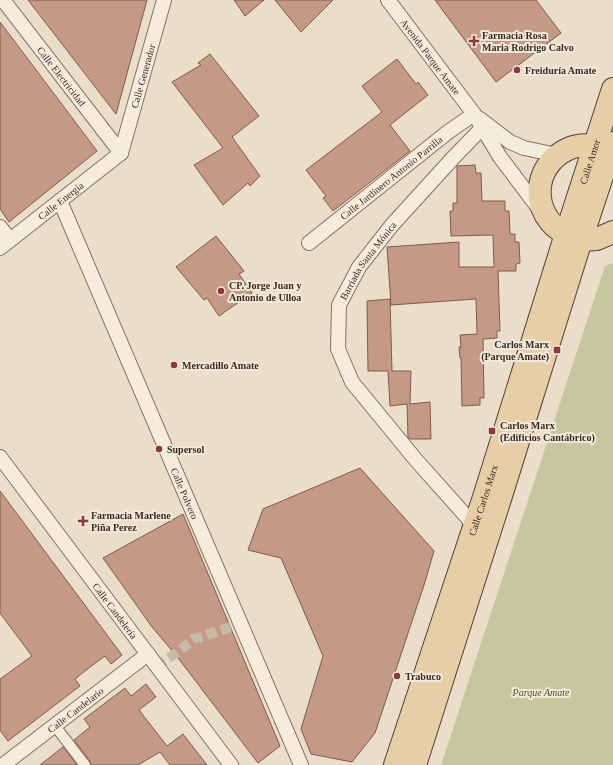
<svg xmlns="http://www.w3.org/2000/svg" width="613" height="765" font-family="Georgia,serif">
<rect width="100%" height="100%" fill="#eadeca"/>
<path fill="#c6c79f" d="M 613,263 L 613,765 L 441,765 L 605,266 Z"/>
<path fill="#c49985" stroke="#825a49" d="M 28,0 L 147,0 L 116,114 Z
M 234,0 L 264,0 L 245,16 Z
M 275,0 L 333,0 L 301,32 Z
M 435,0 L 536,0 L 561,33 L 496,82 Z
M 0,22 L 97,151 L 9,222 L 0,209 Z
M 210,54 L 259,116 L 232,137 L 260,176 L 250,186 L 248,183 L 223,205 L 194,165 L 223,148 L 172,82 L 201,65 L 198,63 Z
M 397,59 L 416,84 L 418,82 L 428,95 L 390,125 L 410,151 L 333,211 L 323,198 L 326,196 L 306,170 L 382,112 L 362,86 Z
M 475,165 L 476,173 L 481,173 L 482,201 L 505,201 L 505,211 L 509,211 L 510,234 L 515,234 L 515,242 L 519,242 L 520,263 L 516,264 L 516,271 L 498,271 L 500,331 L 497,331 L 497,338 L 483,339 L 484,398 L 480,398 L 480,405 L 462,406 L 461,358 L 460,358 L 459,347 L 461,347 L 460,335 L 477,334 L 476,299 L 391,305 L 387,247 L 459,242 L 459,267 L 494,267 L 493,235 L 451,236 L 450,211 L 453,211 L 453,203 L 457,203 L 457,166 Z
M 216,236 L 244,271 L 239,274 L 252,293 L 219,316 L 207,298 L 204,300 L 176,267 Z
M 390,299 L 392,371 L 411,371 L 410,404 L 430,402 L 431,439 L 410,439 L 408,437 L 407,404 L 390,406 L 388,371 L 368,371 L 367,301 Z
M 360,468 L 434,551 L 425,582 L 375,733 L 352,762 L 311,754 L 301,729 L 323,656 L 281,558 L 248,550 L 263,509 Z
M 0,491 L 122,655 L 111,664 L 105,656 L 90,667 L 75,679 L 80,686 L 8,741 L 0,730 L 0,679 L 32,656 L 0,613 Z
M 183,514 L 280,746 L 258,763 L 175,654 L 152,627 L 103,558 Z
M 146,684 L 156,697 L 139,710 L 167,746 L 183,734 L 207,765 L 170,765 L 160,752 L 138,765 L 91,765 L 90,761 L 74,740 L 90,727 L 84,719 L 125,688 L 131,696 Z
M 63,747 L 77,765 L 40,765 Z"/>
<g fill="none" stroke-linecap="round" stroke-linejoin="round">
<path stroke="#c6baa8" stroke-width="10" stroke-dasharray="10 5" stroke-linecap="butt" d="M 156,666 L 175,654 L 194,639 L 231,627 L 242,626"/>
<defs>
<path id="pedestrian" d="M 55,726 L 85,765"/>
<g id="minor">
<path id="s1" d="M 3,0 L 121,153"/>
<path id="s2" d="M 388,0 L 474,114 L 500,157 L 540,210"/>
<path d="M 480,119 L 510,142 L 524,148 L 557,155"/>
<path id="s3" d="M 121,153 L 164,0"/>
<path id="s4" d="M 60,201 L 301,765"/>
<path d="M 0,227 L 10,240"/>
<path id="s5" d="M 309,243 L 448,132 L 474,114"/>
<path id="s6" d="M 0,248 L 121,153"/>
<path id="s7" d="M 0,457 L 231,765"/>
<path id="s8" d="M 474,525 L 416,460 L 352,382 L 338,349 L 339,305 L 359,267 L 392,225 L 453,158 L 482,128"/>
<path id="s9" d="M 3,765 L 148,654"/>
</g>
<g id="primary">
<path d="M 566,234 C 530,216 531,166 568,149 C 576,145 586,145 595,145"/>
<path d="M 581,240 L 597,239 L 613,232"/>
<path id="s10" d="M 395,765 L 485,494 L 566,234 L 613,89"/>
<path d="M 415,765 L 500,499 L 581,240 L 613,143"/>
</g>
</defs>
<use href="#pedestrian" stroke="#857161" stroke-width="12"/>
<use href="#minor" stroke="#857161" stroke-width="16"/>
<use href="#primary" stroke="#544034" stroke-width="24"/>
<use href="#pedestrian" stroke="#f6ecdd" stroke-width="10"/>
<use href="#minor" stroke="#f6ecdd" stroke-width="14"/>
<use href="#primary" stroke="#e8cea7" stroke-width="22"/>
</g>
<g fill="#8d3740" stroke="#f2e9d9" stroke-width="1.5">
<path d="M472 35h4v4h4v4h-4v4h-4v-4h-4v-4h4z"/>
<circle cx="517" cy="70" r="4"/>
<circle cx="221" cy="291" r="4"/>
<rect x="553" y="346" width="8" height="8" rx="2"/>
<circle cx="174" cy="365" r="4"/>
<rect x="488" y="427" width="8" height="8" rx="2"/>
<circle cx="159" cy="449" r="4"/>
<path d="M81 515h4v4h4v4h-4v4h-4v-4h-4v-4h4z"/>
<circle cx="397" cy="676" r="4"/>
</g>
<g text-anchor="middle" stroke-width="4" stroke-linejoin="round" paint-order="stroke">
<g font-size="10" font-weight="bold" fill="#372a22" stroke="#f2e9d9" text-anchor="start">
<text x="482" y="39">Farmacia Rosa<tspan x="482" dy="12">Maria Rodrigo Calvo</tspan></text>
<text x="525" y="74">Freiduría Amate</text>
<text x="229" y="289">CP. Jorge Juan y<tspan x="229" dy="12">Antonio de Ulloa</tspan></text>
<text x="549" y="348" text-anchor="end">Carlos Marx<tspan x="549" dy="12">(Parque Amate)</tspan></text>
<text x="182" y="369">Mercadillo Amate</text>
<text x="500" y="429">Carlos Marx<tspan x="500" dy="12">(Edificios Cantábrico)</tspan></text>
<text x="167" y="453">Supersol</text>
<text x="91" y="519">Farmacia Marlene<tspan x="91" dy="12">Piña Perez</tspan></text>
<text x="405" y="680">Trabuco</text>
</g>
<g font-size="10" fill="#372a22" stroke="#f2e9d9">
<text dy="4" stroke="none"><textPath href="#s2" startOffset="71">Avenida Parque Amate</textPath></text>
<text dy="4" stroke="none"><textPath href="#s1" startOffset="96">Calle Electricidad</textPath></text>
<text dy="4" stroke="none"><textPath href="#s3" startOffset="80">Calle Generador</textPath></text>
<text dy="4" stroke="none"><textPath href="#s10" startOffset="634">Calle Amor</textPath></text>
<text dy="4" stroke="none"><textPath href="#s5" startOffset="105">Calle Jardinero Antonio Parrilla</textPath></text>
<text dy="4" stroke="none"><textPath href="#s6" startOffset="77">Calle Energía</textPath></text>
<text dy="4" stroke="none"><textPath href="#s8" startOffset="321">Barriada Santa Mónica</textPath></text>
<text dy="4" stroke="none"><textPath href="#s4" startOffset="318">Calle Polvero</textPath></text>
<text dy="4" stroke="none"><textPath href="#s10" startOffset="279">Calle Carlos Marx</textPath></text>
<text dy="4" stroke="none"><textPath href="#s7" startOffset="192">Calle Candelería</textPath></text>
<text dy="4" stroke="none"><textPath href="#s9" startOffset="91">Calle Candelario</textPath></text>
</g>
<g font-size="10" font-style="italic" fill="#4b512b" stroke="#f2e9d9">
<text x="541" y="696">Parque Amate</text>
</g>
</g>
</svg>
